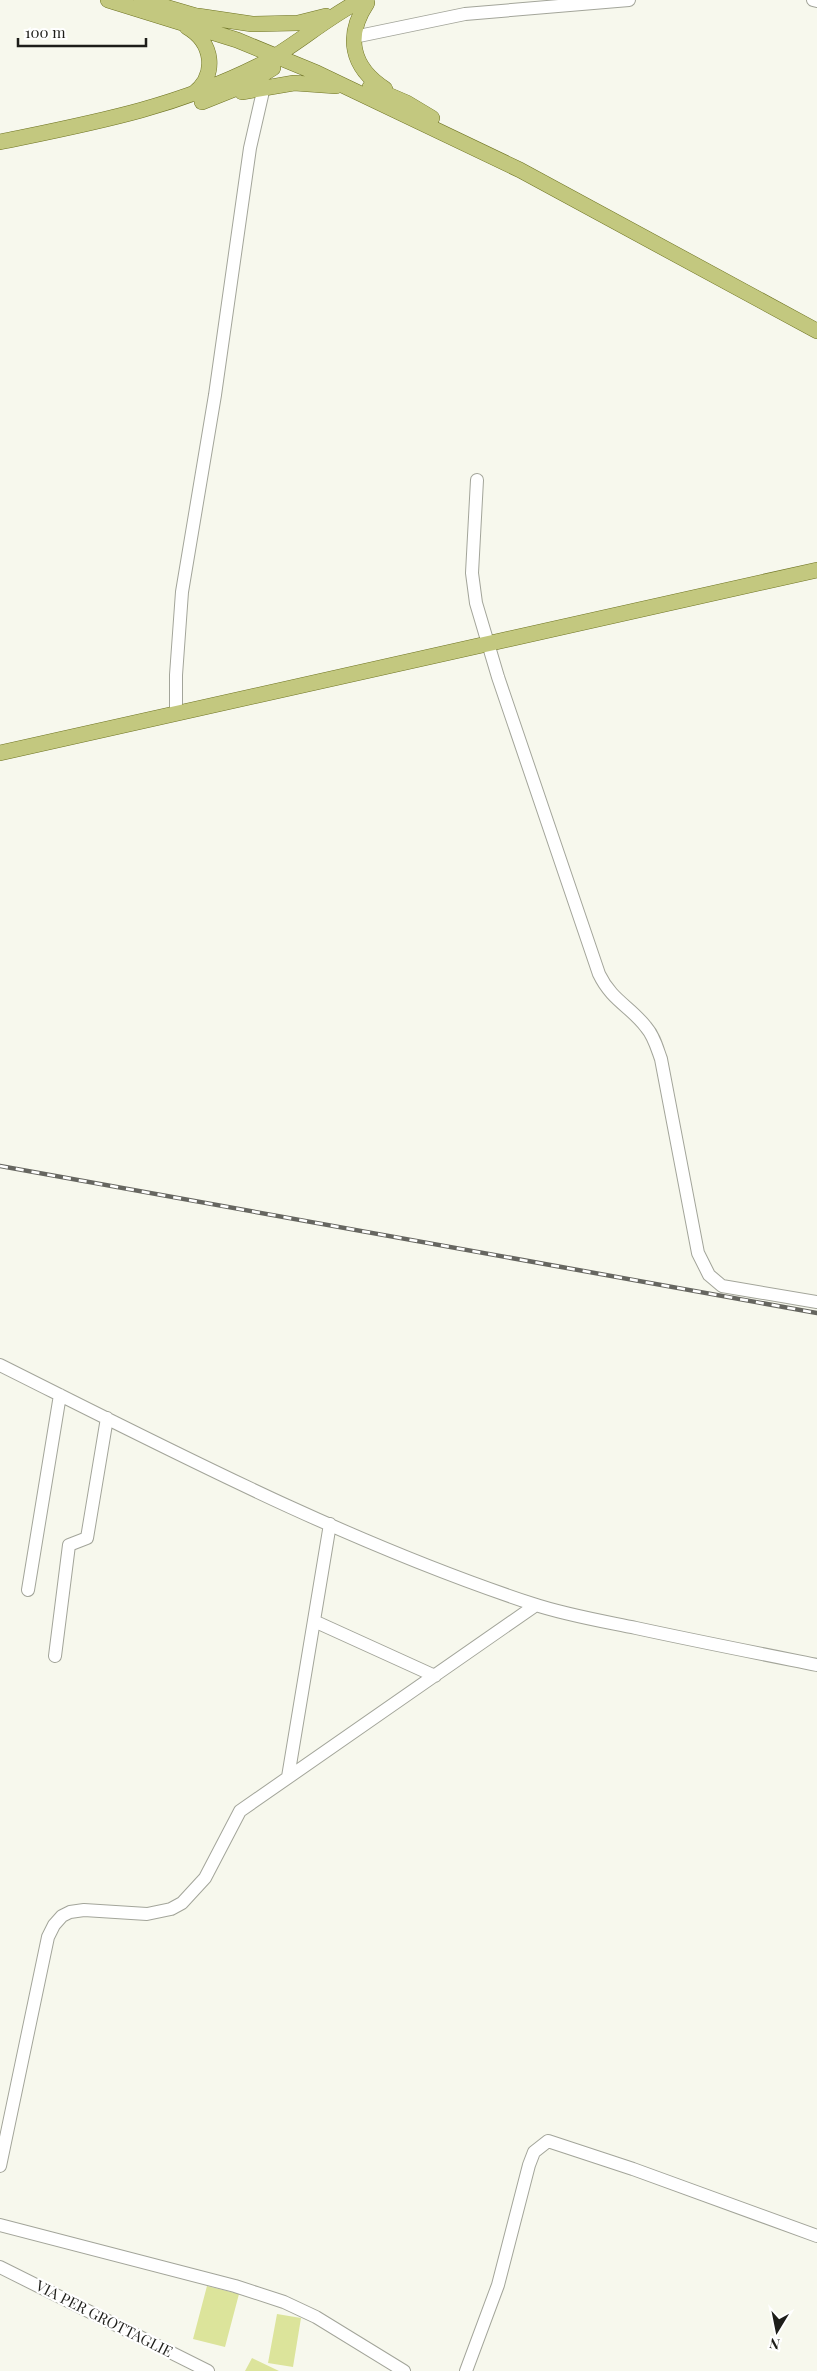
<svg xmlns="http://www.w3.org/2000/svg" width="817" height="2371" font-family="'Playfair Display',serif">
<rect width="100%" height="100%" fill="#f7f8ed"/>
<path fill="#dce49b" d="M 207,2286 L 239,2294 L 225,2347 L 193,2339 Z
M 277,2314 L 301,2318 L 293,2367 L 268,2363 Z
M 252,2358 L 279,2371 L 245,2371 Z"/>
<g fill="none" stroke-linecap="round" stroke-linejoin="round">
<defs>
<path id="minor" d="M 813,0 L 817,1
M 354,37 L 465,14 L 629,0
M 477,480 L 472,573 L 476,603 L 498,677 L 599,974 C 612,1001 630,1006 646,1027 C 654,1036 657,1048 661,1059 L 698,1253 L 709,1275 L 722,1286 L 817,1302
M 176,714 L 176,675 L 182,592 L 215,395 L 250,148 L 264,87
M 0,1365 C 174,1452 348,1543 533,1604 C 566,1615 602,1621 636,1628 C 696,1641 757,1653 817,1665
M 28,1590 L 60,1395
M 314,1621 L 435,1676
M 55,1656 L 69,1545 L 87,1538 L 107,1418
M 288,1777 L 330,1524
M 0,2166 L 48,1937 L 54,1925 L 62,1916 L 70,1912 L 84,1910 L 147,1914 L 171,1909 L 182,1903 L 205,1878 L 240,1811 L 536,1605
M 0,2225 L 235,2286 L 284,2302 L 316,2317 L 404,2371
M 0,2267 L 208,2371
M 466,2371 L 498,2285 L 529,2165 L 534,2152 L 548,2141 L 633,2169 L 817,2236"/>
<path id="major" d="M 108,0 L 237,40 L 317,73 L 520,170 L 817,331
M 142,0 L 203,18
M 367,3 C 345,36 351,67 385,89
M 198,16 L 252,24 L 298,23 L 326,16
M 187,27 C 213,42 218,75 193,94
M 370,87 L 407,103 L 432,118
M 242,92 L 294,83 L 336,86
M 202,102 L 247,84 L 273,68
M 0,142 C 92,123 174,108 258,66 C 293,48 324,19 361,0
M 0,753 L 817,570"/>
</defs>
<use href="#minor" stroke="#a3a59a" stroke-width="14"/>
<use href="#major" stroke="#6f7424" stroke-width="16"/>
<use href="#minor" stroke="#fff" stroke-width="12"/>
<use href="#major" stroke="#c3c87f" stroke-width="15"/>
<defs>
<path id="rail" d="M 0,1166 L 817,1313"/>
</defs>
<use href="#rail" stroke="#666660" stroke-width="4.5"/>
<use href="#rail" stroke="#fff" stroke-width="2.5" stroke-dasharray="8" stroke-linecap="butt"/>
</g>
<g text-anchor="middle" stroke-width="4.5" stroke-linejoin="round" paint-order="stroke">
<g font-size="15" fill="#1d1d19" stroke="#fff">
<text transform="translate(104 2319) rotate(27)" y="5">VIA PER GROTTAGLIE</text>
</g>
</g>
<g transform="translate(777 2331) rotate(190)" stroke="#ffffff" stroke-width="4" paint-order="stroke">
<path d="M0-4L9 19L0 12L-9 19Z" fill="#1d1d19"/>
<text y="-8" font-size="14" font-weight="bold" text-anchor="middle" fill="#1d1d19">N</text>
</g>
<path d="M18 38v8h128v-8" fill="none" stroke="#1d1d19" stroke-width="2.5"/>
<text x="25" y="38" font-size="15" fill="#1d1d19" stroke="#ffffff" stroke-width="4" paint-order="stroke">100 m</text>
</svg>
